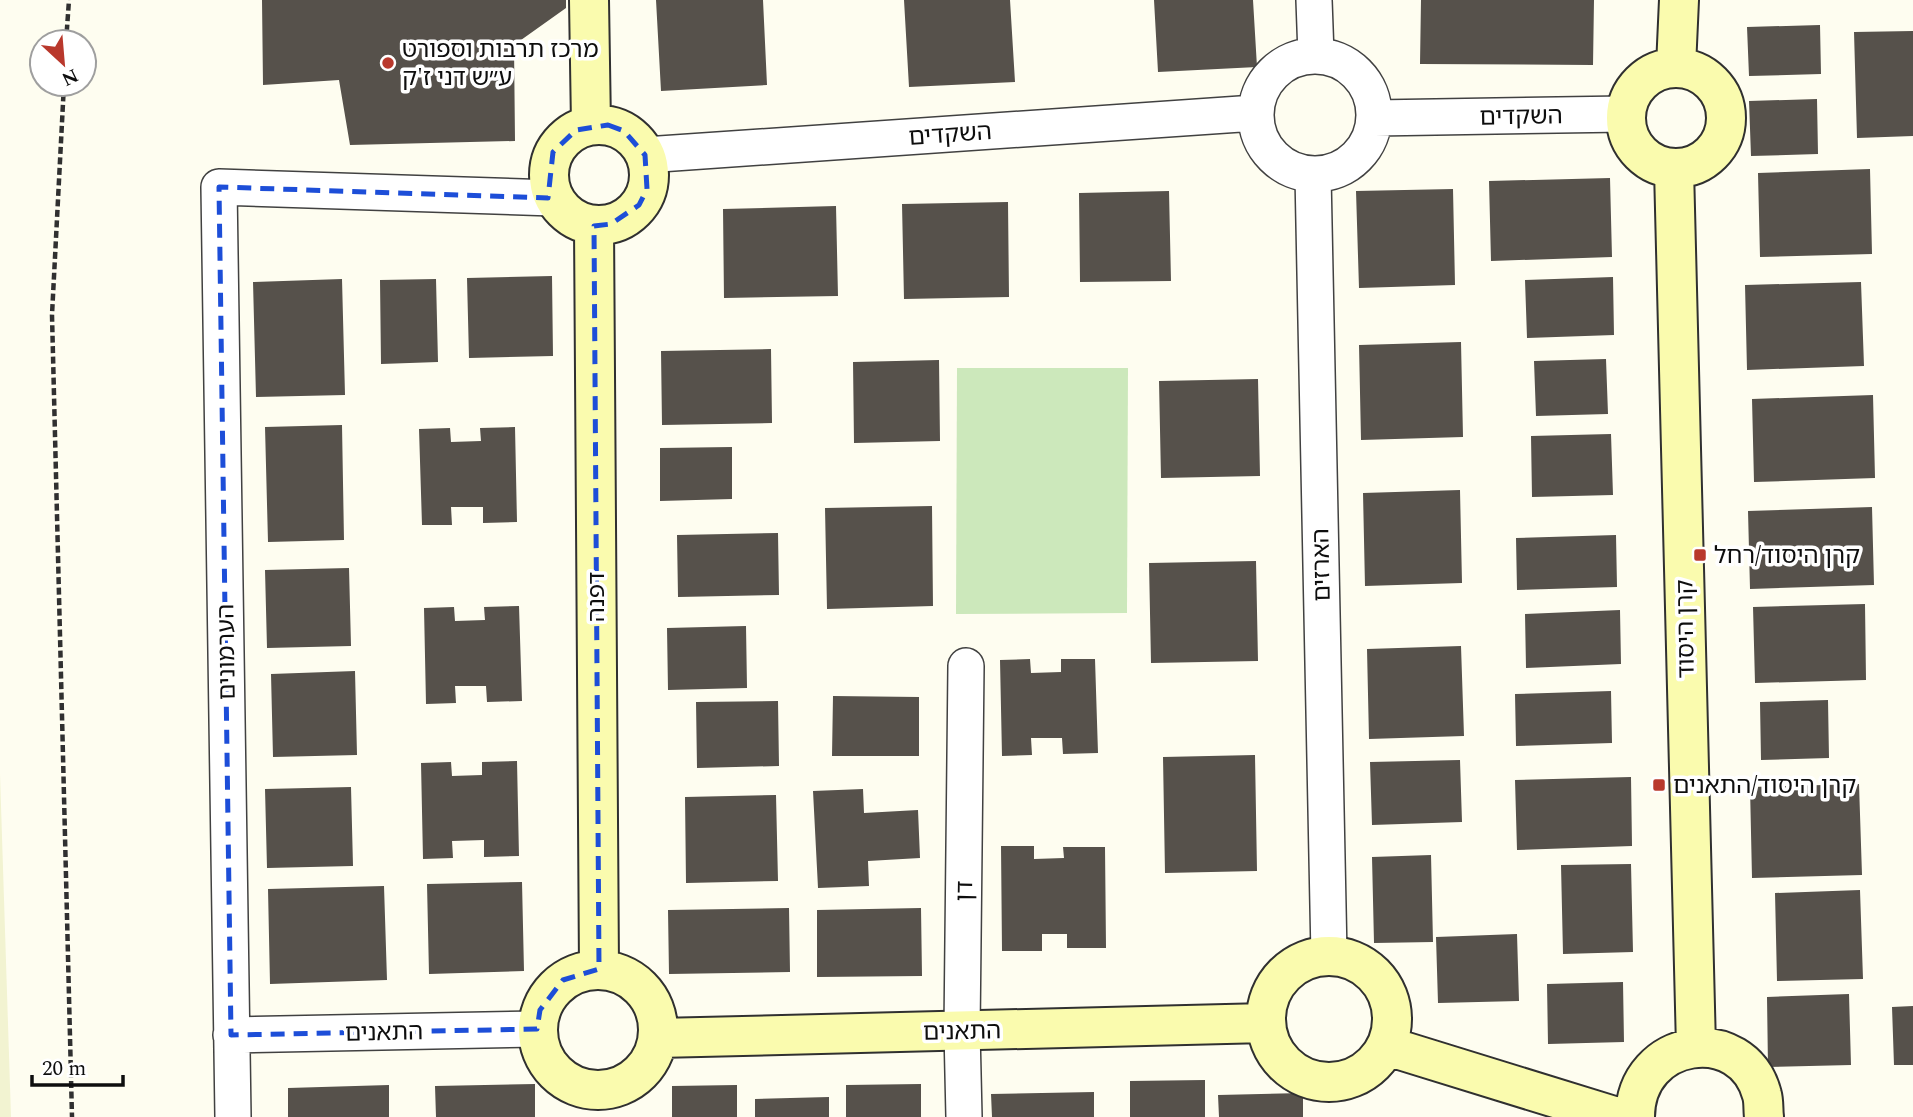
<svg xmlns="http://www.w3.org/2000/svg" width="1913" height="1117" font-family="Spectral,'Noto Sans Hebrew',serif">
<rect width="100%" height="100%" fill="#fefdf0"/>
<path fill="#f2f3d1" d="M 0,774 L 11,1117 L 0,1117 Z"/>
<path fill="#cce8bb" d="M 957,368 L 1128,368 L 1127,613 L 956,614 Z"/>
<path fill="#56514b" d="M 262,0 L 566,0 L 566,8 L 514,45 L 515,141 L 350,145 L 339,80 L 263,85 Z
M 656,0 L 763,0 L 767,85 L 661,91 Z
M 904,0 L 1010,0 L 1015,82 L 909,87 Z
M 1154,0 L 1253,0 L 1257,67 L 1158,72 Z
M 1421,0 L 1594,0 L 1593,65 L 1420,64 Z
M 1820,25 L 1821,74 L 1749,76 L 1747,27 Z
M 1913,31 L 1913,136 L 1857,138 L 1854,32 Z
M 1817,99 L 1818,154 L 1751,156 L 1749,101 Z
M 1870,169 L 1872,254 L 1760,257 L 1758,173 Z
M 1610,178 L 1612,257 L 1491,261 L 1489,181 Z
M 1453,189 L 1455,285 L 1359,288 L 1356,191 Z
M 1169,191 L 1171,281 L 1080,282 L 1079,193 Z
M 1008,202 L 1009,297 L 904,299 L 902,204 Z
M 836,206 L 838,296 L 724,298 L 723,209 Z
M 552,276 L 553,356 L 469,358 L 467,278 Z
M 1613,277 L 1614,335 L 1527,338 L 1525,280 Z
M 342,279 L 345,395 L 256,397 L 253,282 Z
M 436,279 L 438,362 L 381,364 L 380,280 Z
M 1861,282 L 1864,366 L 1747,370 L 1745,285 Z
M 1461,342 L 1463,437 L 1361,440 L 1359,345 Z
M 771,349 L 772,423 L 662,425 L 661,351 Z
M 1606,359 L 1608,414 L 1536,416 L 1534,361 Z
M 939,360 L 940,441 L 854,443 L 853,362 Z
M 1258,379 L 1260,476 L 1161,478 L 1159,381 Z
M 1873,395 L 1875,478 L 1754,482 L 1752,399 Z
M 342,425 L 344,540 L 268,542 L 265,427 Z
M 515,427 L 517,522 L 483,523 L 483,507 L 451,507 L 452,525 L 422,525 L 419,429 L 450,428 L 451,442 L 481,441 L 480,428 Z
M 1611,434 L 1613,495 L 1532,497 L 1531,436 Z
M 732,447 L 732,499 L 660,501 L 660,448 Z
M 1460,490 L 1462,583 L 1365,586 L 1363,493 Z
M 932,506 L 933,606 L 827,609 L 825,508 Z
M 1872,507 L 1874,585 L 1750,589 L 1748,511 Z
M 778,533 L 779,595 L 678,597 L 677,535 Z
M 1616,535 L 1617,587 L 1517,590 L 1516,538 Z
M 1256,561 L 1258,661 L 1151,663 L 1149,563 Z
M 349,568 L 351,646 L 267,648 L 265,570 Z
M 1865,604 L 1866,680 L 1755,683 L 1753,607 Z
M 519,606 L 522,701 L 487,702 L 486,686 L 455,686 L 456,703 L 426,704 L 424,608 L 454,607 L 455,621 L 485,620 L 484,607 Z
M 1620,610 L 1621,664 L 1526,668 L 1525,614 Z
M 746,626 L 747,688 L 668,690 L 667,628 Z
M 1461,646 L 1464,736 L 1369,739 L 1367,649 Z
M 1030,659 L 1031,673 L 1061,672 L 1061,659 L 1095,659 L 1098,753 L 1063,754 L 1062,738 L 1031,738 L 1032,755 L 1002,756 L 1000,660 Z
M 355,671 L 357,755 L 273,757 L 271,674 Z
M 1611,691 L 1612,743 L 1516,746 L 1515,694 Z
M 833,696 L 919,697 L 919,756 L 832,756 Z
M 1828,700 L 1829,758 L 1761,760 L 1760,702 Z
M 778,701 L 779,766 L 697,768 L 696,702 Z
M 1255,755 L 1257,871 L 1165,873 L 1163,757 Z
M 1460,760 L 1462,822 L 1372,825 L 1370,762 Z
M 517,761 L 519,856 L 484,857 L 484,840 L 452,841 L 453,858 L 423,859 L 421,763 L 451,762 L 452,776 L 482,775 L 482,762 Z
M 1631,777 L 1632,846 L 1517,850 L 1515,780 Z
M 1859,784 L 1862,875 L 1752,878 L 1750,787 Z
M 351,787 L 353,866 L 267,868 L 265,789 Z
M 863,789 L 864,813 L 918,810 L 920,858 L 868,861 L 869,886 L 818,888 L 813,791 Z
M 776,795 L 778,881 L 686,883 L 685,797 Z
M 1001,846 L 1034,846 L 1034,859 L 1064,858 L 1063,847 L 1105,847 L 1106,948 L 1067,948 L 1067,934 L 1042,934 L 1042,951 L 1002,951 Z
M 1431,855 L 1433,942 L 1374,943 L 1372,857 Z
M 1631,864 L 1633,952 L 1563,954 L 1561,865 Z
M 522,882 L 524,971 L 429,974 L 427,884 Z
M 384,886 L 387,980 L 270,984 L 268,889 Z
M 1860,890 L 1863,979 L 1777,981 L 1775,893 Z
M 789,908 L 790,972 L 669,974 L 668,910 Z
M 921,908 L 922,976 L 817,977 L 817,910 Z
M 1517,934 L 1519,1001 L 1438,1003 L 1436,937 Z
M 1623,982 L 1624,1042 L 1548,1044 L 1547,984 Z
M 1849,994 L 1851,1065 L 1768,1067 L 1767,997 Z
M 1913,1006 L 1913,1065 L 1894,1065 L 1892,1007 Z
M 1205,1080 L 1205,1117 L 1130,1117 L 1130,1081 Z
M 535,1084 L 535,1117 L 436,1117 L 435,1086 Z
M 921,1084 L 921,1117 L 846,1117 L 846,1085 Z
M 389,1085 L 389,1117 L 288,1117 L 288,1088 Z
M 737,1085 L 737,1117 L 672,1117 L 672,1086 Z
M 1094,1092 L 1094,1117 L 992,1117 L 991,1094 Z
M 1303,1093 L 1303,1117 L 1219,1117 L 1218,1095 Z
M 829,1097 L 829,1117 L 755,1117 L 755,1099 Z"/>
<g fill="none" stroke-linecap="round" stroke-linejoin="round">
<defs>
<path id="street" d="M 1314,0 L 1316,55
M1256 115a59 59 0 1 1 118 0a59 59 0 1 1-118 0Z
M 1375,118 L 1625,114
M 645,155 L 1255,113
M 1313,175 L 1329,955
M 231,1035 L 537,1029
M 233,1117 L 219,187 L 553,198
M 964,1117 L 962,1031 L 966,666"/>
<path id="secondary" d="M 589,0 L 591,125
M 1676,67 L 1679,0
M1626 118a50 50 0 1 1 100 0a50 50 0 1 1-100 0Z
M549 175a50 50 0 1 1 100 0a50 50 0 1 1-100 0Z
M 1674,169 L 1696,1047
M 594,226 L 599,969
M1266 1019a63 63 0 1 1 126 0a63 63 0 1 1-126 0Z
M538 1030a60 60 0 1 1 120 0a60 60 0 1 1-120 0Z
M 658,1038 L 1266,1023
M 1387,1046 L 1617,1117
M 1635,1117 C 1635,1037 1743,1022 1762,1095 C 1764,1102 1763,1110 1764,1117"/>
</defs>
<use href="#street" stroke="#414141" stroke-width="38"/>
<use href="#secondary" stroke="#303030" stroke-width="42"/>
<path stroke="#303030" stroke-width="4.5" stroke-dasharray="7 3.5" stroke-linecap="butt" d="M 66,42 L 69,0
M 64,84 L 52,315 L 72,1117"/>
<use href="#street" stroke="#fff" stroke-width="35"/>
<use href="#secondary" stroke="#fafbae" stroke-width="38"/>
</g>
<path fill="none" stroke="#1d4ed8" stroke-width="5" stroke-dasharray="14 9" stroke-linejoin="round" d="M 608,125 L 624,131 L 645,155 L 647,189 L 639,205 L 611,224 L 594,226 L 599,969 L 563,980 L 540,1010 L 537,1029 L 231,1035 L 219,187 L 548,198 L 553,152 L 576,130 Z"/>
<g fill="#b9382c" stroke="#fff" stroke-width="2.5">
<circle cx="388" cy="63" r="7"/>
<rect x="1693" y="548" width="14" height="14" rx="3.5"/>
<rect x="1652" y="778" width="14" height="14" rx="3.5"/>
</g>
<g text-anchor="middle" stroke-width="7" stroke-linejoin="round" paint-order="stroke">
<g font-size="24" fill="#0e0e0e" stroke="#fff" text-anchor="start">
<text x="402" y="57">מרכז תרבות וספורט<tspan x="402" dy="28">ע״ש דני ז'ק</tspan></text>
<text x="1714" y="563">קרן היסוד/רחל</text>
<text x="1673" y="793">קרן היסוד/התאנים</text>
</g>
<g font-size="24" fill="#0e0e0e" stroke="#fff">
<text transform="translate(1521 116) rotate(-1)" y="8">השקדים</text>
<text transform="translate(950 134) rotate(-4)" y="8">השקדים</text>
<text transform="translate(1321 565) rotate(-91)" y="8">הארזים</text>
<text transform="translate(596 597) rotate(-90)" y="8">דפנה</text>
<text transform="translate(1685 629) rotate(-91)" y="8">קרן היסוד</text>
<text transform="translate(226 652) rotate(-91)" y="8">הערמונים</text>
<text transform="translate(964 891) rotate(-89)" y="8">דן</text>
<text transform="translate(962 1031) rotate(-1)" y="8">התאנים</text>
<text transform="translate(384 1032) rotate(-1)" y="8">התאנים</text>
</g>
</g>
<g transform="translate(63 63) rotate(154)"><circle r="33" fill="#ffffff" stroke="#9f9f9f" stroke-width="2"/>
<path d="M0-5L12 26L0 18L-12 26Z" fill="#b9382c"/>
<text y="-10" font-size="19" font-weight="bold" text-anchor="middle" fill="#0e0e0e">N</text>
</g>
<path d="M32 1075v10h91v-10" fill="none" stroke="#0e0e0e" stroke-width="3.5"/>
<text x="42" y="1075" font-size="21" fill="#0e0e0e" stroke="#ffffff" stroke-width="5" paint-order="stroke">20 m</text>
</svg>
